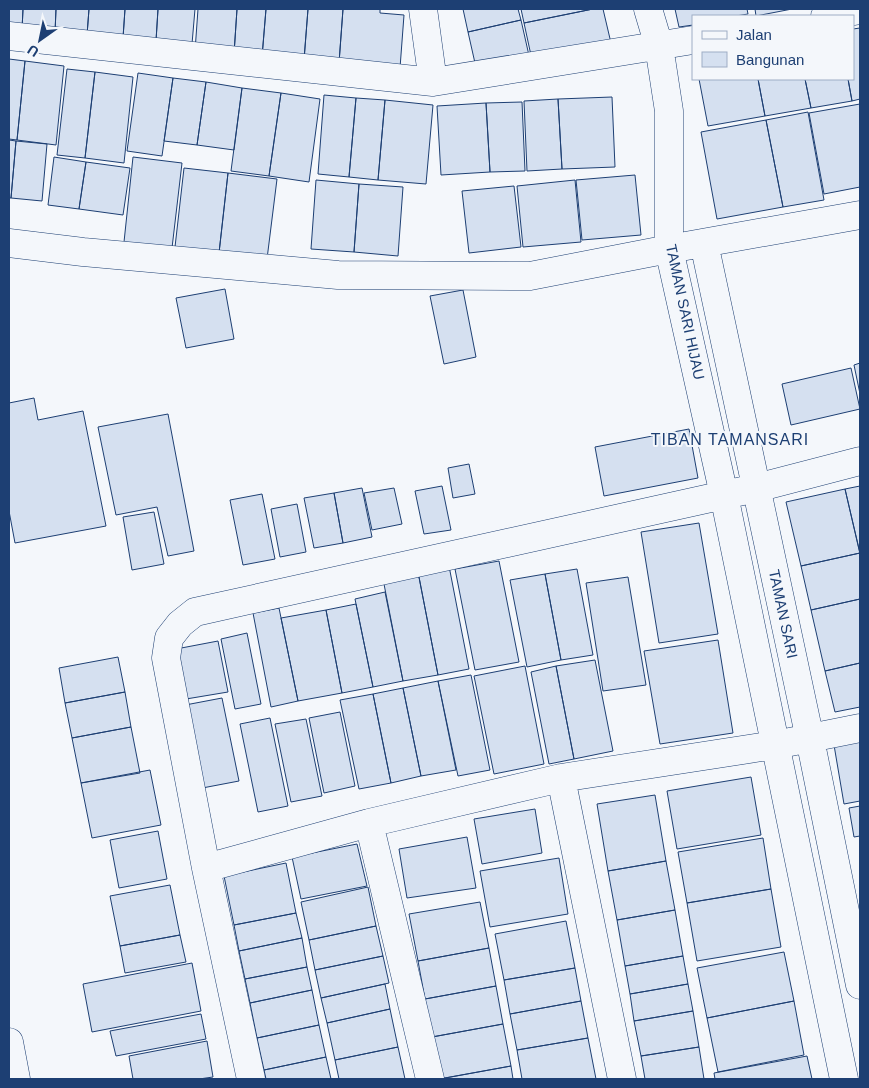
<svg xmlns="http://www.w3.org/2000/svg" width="869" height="1088" font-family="Helvetica,sans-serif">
<rect width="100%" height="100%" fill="#f4f7fb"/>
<path fill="#d5e0f0" stroke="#1d3f73" d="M 9,9 L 23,9 L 22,30 L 9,29 Z
M 23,9 L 56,9 L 55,33 L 22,30 Z
M 56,9 L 89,9 L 87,35 L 55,33 Z
M 89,9 L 125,9 L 123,38 L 87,35 Z
M 125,9 L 158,9 L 156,41 L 123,38 Z
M 158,9 L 195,9 L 192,44 L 156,41 Z
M 198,9 L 237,9 L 234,54 L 195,51 Z
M 237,9 L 266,9 L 262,57 L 234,54 Z
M 266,9 L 308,9 L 304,60 L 262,57 Z
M 308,9 L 343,9 L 339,63 L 304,60 Z
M 343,9 L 380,9 L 380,13 L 404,15 L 400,68 L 339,63 Z
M 463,9 L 518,9 L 521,20 L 468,32 Z
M 521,9 L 593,9 L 524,23 Z
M 593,9 L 603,9 L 611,43 L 532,60 L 524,23 Z
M 675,9 L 747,9 L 748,14 L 736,16 L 693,16 L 693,25 L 679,27 Z
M 755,9 L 792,9 L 756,16 Z
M 521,20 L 530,60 L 477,72 L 468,32 Z
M 860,28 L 860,99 L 852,101 L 848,79 L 853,79 L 853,29 Z
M 9,59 L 25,61 L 17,140 L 9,139 Z
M 25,61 L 64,66 L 56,145 L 17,140 Z
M 67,69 L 95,72 L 85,158 L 57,155 Z
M 95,72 L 133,77 L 124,163 L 85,158 Z
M 138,73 L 173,78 L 162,156 L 127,151 Z
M 173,78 L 206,82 L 197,145 L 164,141 Z
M 699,79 L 758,79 L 765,116 L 708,126 Z
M 758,79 L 805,79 L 811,108 L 765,116 Z
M 805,79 L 848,79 L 852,101 L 811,108 Z
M 206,82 L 242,88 L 234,150 L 197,145 Z
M 242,88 L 281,93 L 269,176 L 231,171 Z
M 281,93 L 320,99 L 309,182 L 269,176 Z
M 324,95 L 356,98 L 349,177 L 318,174 Z
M 612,97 L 615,167 L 562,169 L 558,99 Z
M 356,98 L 385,100 L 378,180 L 349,177 Z
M 558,99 L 562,169 L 527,171 L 524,101 Z
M 385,100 L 433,105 L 426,184 L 378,180 Z
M 522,102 L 525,171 L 490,172 L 486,103 Z
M 486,103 L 490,172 L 441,175 L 437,106 Z
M 860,104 L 860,187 L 824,194 L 809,113 Z
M 808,112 L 824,200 L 783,207 L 766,120 Z
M 766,120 L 783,207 L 717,219 L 701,132 Z
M 9,140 L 16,141 L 11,198 L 9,198 Z
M 16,141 L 47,144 L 42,201 L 11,198 Z
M 54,157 L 86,162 L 79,209 L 48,205 Z
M 133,157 L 182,163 L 172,248 L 124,242 Z
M 86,162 L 130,168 L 123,215 L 79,209 Z
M 184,168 L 228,173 L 219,253 L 175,247 Z
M 228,173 L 277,179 L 267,259 L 219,253 Z
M 635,175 L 641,235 L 582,240 L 576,180 Z
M 316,180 L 359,184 L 354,252 L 311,249 Z
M 575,180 L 581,242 L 523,247 L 517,186 Z
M 359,184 L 403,187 L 398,256 L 354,252 Z
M 514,186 L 521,247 L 469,253 L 462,191 Z
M 225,289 L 234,339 L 186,348 L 176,298 Z
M 463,290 L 476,357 L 444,364 L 430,296 Z
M 860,363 L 860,394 L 854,365 Z
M 851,368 L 860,409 L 791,425 L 782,384 Z
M 34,398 L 38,420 L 83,411 L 106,526 L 15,543 L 9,511 L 9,403 Z
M 168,414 L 194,551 L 168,556 L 157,507 L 116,515 L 98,427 Z
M 689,429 L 698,478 L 604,496 L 595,447 Z
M 469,464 L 475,494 L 453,498 L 448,468 Z
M 442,486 L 451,530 L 424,534 L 415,491 Z
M 860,486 L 860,554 L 845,489 Z
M 362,488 L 372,537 L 343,543 L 334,493 Z
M 394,488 L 402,524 L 372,530 L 364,493 Z
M 845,489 L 860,553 L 801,566 L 786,502 Z
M 334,493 L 343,543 L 314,548 L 304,498 Z
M 262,494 L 275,559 L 243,565 L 230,500 Z
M 297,504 L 306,552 L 280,557 L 271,509 Z
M 154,512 L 164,564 L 132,570 L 123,517 Z
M 699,523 L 718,634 L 659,643 L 641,532 Z
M 860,553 L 860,599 L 811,610 L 801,566 Z
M 499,561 L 519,662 L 475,670 L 455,569 Z
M 449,566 L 469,669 L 438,675 L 418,572 Z
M 577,569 L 593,655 L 561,660 L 545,574 Z
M 418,572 L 438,675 L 403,681 L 383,579 Z
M 545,574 L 561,660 L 527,667 L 510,580 Z
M 628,577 L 646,685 L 603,691 L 586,583 Z
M 385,592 L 403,681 L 373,687 L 355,599 Z
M 860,599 L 860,663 L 825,671 L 811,610 Z
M 356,604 L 373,687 L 342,693 L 326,610 Z
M 279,608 L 298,701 L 271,707 L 253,613 Z
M 326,610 L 342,693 L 298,701 L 281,618 Z
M 247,633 L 261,704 L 235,709 L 221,639 Z
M 718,640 L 733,733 L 660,744 L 644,651 Z
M 218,641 L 228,692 L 186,699 L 176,649 Z
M 118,657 L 125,692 L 65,703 L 59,668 Z
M 595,660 L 613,751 L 574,759 L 556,666 Z
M 860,663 L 860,707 L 835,712 L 825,671 Z
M 525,666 L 544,764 L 494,774 L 474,676 Z
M 556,666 L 574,759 L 549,764 L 531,672 Z
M 471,675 L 490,770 L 458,776 L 438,681 Z
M 438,681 L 456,770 L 421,776 L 403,688 Z
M 403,688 L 421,776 L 391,783 L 373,694 Z
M 125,692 L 131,727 L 72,738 L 65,703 Z
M 373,694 L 391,783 L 359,789 L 340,700 Z
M 222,698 L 239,781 L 197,789 L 180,706 Z
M 340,712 L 355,786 L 324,793 L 309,718 Z
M 270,718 L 288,806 L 258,812 L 240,724 Z
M 306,719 L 322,796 L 291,802 L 275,724 Z
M 131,727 L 140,773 L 81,783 L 72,738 Z
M 860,740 L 860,801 L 844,804 L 834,745 Z
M 150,770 L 161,825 L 92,838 L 81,783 Z
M 751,777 L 761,835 L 677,849 L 667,791 Z
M 655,795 L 666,861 L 608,871 L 597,804 Z
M 860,806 L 860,836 L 854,837 L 849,808 Z
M 535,809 L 542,853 L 482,864 L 474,819 Z
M 158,831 L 167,879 L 119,888 L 110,840 Z
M 467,837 L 476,888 L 407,898 L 399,849 Z
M 763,838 L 771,889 L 687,903 L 678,852 Z
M 357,844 L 367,886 L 301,899 L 292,857 Z
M 559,858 L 568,914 L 490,927 L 480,871 Z
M 666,861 L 675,910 L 617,920 L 608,871 Z
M 286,863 L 296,913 L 234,925 L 224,876 Z
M 170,885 L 180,935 L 120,946 L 110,896 Z
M 368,887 L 376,926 L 309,940 L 301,902 Z
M 771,889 L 781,947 L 697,961 L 687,903 Z
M 480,902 L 489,948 L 418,961 L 409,914 Z
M 675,910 L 683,956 L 625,966 L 617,920 Z
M 296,913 L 302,938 L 239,951 L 234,925 Z
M 566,921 L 575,968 L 504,980 L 495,934 Z
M 376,926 L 383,956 L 315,970 L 309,940 Z
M 180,935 L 186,962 L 125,973 L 120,946 Z
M 302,938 L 307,967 L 245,979 L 239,951 Z
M 489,948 L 496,986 L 425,999 L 418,961 Z
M 784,952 L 794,1001 L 707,1018 L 697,968 Z
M 383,956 L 389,983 L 321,998 L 315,970 Z
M 683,956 L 688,984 L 630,994 L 625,966 Z
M 192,963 L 201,1011 L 92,1032 L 83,984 Z
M 307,967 L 312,990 L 250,1003 L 245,979 Z
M 575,968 L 581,1001 L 510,1014 L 504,980 Z
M 385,984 L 390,1009 L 327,1023 L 321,998 Z
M 688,984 L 693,1011 L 634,1021 L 630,994 Z
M 496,986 L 503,1024 L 432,1037 L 425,999 Z
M 312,990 L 319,1025 L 257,1038 L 250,1003 Z
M 581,1001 L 588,1038 L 517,1050 L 510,1014 Z
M 794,1001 L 804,1055 L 718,1072 L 707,1018 Z
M 390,1009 L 398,1047 L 335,1060 L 327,1023 Z
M 693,1011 L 699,1047 L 641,1056 L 634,1021 Z
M 201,1014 L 206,1039 L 116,1056 L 110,1031 Z
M 503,1024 L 511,1066 L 439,1079 L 432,1037 Z
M 319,1025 L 326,1057 L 264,1070 L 257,1038 Z
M 588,1038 L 596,1079 L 522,1079 L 517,1050 Z
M 207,1041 L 213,1077 L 199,1079 L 133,1079 L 129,1056 Z
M 398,1047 L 405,1079 L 339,1079 L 335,1060 Z
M 699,1047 L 704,1079 L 645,1079 L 641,1056 Z
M 807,1056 L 812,1079 L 715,1079 L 714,1073 Z
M 326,1057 L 331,1079 L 266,1079 L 264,1070 Z
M 511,1066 L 513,1079 L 440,1079 Z"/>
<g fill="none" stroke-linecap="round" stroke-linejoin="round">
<defs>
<path id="minor" d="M 423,9 L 433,82
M 648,9 L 659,46 L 669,111 L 669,249 L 724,495 L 844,1079
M 825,16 L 860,10
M 9,36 L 433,82 L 693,40
M 9,243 L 83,252 L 338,275 L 530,276 L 669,249 L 860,215
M 704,243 L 810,739 L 860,985
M 561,778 L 622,1079
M 369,823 L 430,1079
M 206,868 L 369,823 L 561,778 L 775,745 L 860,728
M 9,1042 L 16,1079
M 251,1079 L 206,868 L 166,658 L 169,638 L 180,624 L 195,612 L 756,488 L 860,461"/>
</defs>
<use href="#minor" stroke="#1d3f73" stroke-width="29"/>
<use href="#minor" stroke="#f4f7fb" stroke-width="28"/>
</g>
<g text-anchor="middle" stroke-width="4" stroke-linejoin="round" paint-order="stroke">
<g font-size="15" fill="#1d3f73" stroke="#f4f7fb">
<text transform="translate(685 312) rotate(78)" y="5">TAMAN SARI HIJAU</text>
<text transform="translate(783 614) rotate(78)" y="5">TAMAN SARI</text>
</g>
<g font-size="16" letter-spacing="1" fill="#1d3f73" stroke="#f4f7fb">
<text x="730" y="445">TIBAN TAMANSARI</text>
</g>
</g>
<rect width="869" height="1088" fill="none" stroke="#1d3f73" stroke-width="20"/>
<rect x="692" y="15" width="162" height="65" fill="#f4f7fb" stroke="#9eadc5"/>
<rect x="702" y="31" width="25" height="8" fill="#f4f7fb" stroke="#9eadc5"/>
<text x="736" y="40" font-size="15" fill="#1d3f73">Jalan</text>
<rect x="702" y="52" width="25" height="15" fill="#d5e0f0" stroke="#9eadc5"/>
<text x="736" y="65" font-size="15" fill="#1d3f73">Bangunan</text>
<g transform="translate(40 40) rotate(213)" stroke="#f4f7fb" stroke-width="4" paint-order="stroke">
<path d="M0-4L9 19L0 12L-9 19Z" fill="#1d3f73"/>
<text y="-8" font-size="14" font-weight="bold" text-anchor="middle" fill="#1d3f73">U</text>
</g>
</svg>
